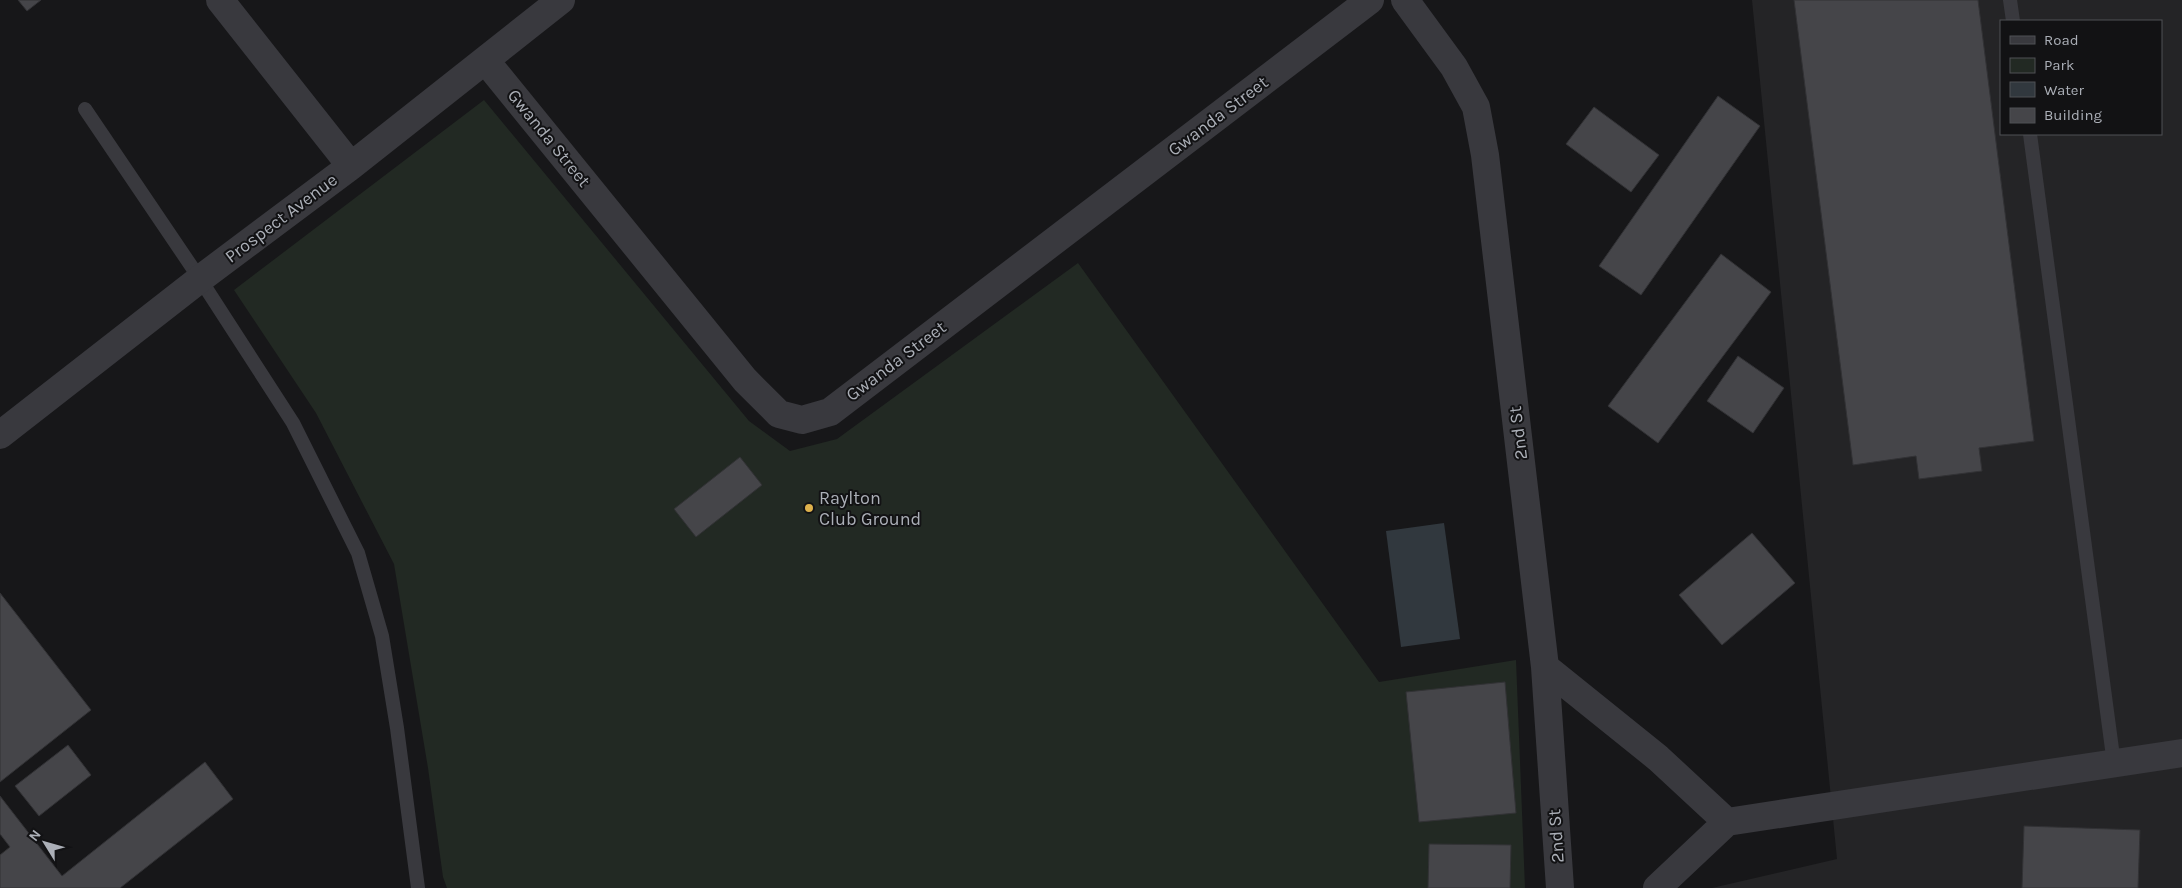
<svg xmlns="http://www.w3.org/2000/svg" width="2182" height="888" font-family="Karla,sans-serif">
<rect width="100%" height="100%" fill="#171719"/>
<path fill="#242426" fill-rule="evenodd" d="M 1752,0 L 2182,0 L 2182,888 L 1712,888 L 1837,859 ZM 2001,21 L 2161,21 L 2161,134 L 2001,134 Z"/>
<path fill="#222923" d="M 484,100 L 749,421 L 790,451 L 837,439 L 1078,263 L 1379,682 L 1516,660 L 1525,888 L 447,888 L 443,877 L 428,768 L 394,564 L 316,413 L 234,290 Z"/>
<path fill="#31383e" d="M 1444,523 L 1460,639 L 1401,647 L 1386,531 Z"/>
<path fill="#454549" stroke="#323235" d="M 18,0 L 41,0 L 27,11 Z
M 1794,0 L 1978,0 L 2034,441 L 1979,448 L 1982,471 L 1919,479 L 1916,456 L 1853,465 Z
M 1718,96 L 1760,126 L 1641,295 L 1599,266 Z
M 1594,107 L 1659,155 L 1631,192 L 1566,144 Z
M 1721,254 L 1771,292 L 1658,443 L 1608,406 Z
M 1738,356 L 1784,388 L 1753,433 L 1707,401 Z
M 740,457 L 762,485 L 696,537 L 674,509 Z
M 1752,533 L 1795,583 L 1722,645 L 1679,595 Z
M 0,593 L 91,710 L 0,782 Z
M 1505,682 L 1516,813 L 1419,822 L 1406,692 Z
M 68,745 L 91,775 L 39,816 L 15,786 Z
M 205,762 L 233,799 L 120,888 L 0,888 L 0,855 L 10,847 L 0,834 L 0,796 L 62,876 Z
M 2024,826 L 2140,830 L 2138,888 L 2022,888 Z
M 1429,844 L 1511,845 L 1510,888 L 1428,888 Z"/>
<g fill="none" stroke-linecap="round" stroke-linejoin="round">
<path stroke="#39393e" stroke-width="14" d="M 2010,0 L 2013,21
M 85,109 L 200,279 L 293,423 L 358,553 L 382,636 L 397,728 L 418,888
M 2030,134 L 2114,764"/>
<path stroke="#39393e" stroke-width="28" d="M 220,0 L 351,166
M 1405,0 L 1454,67 L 1476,107 L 1485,155 L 1545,667 L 1560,888
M 485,60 L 745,380 L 779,414 L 802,420 L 830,412 L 1370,0
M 0,435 L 200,279 L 351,166 L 561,0
M 1545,667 L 1658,758 L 1727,822
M 1657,888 L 1727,822 L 2182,753"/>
</g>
<circle fill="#ddb14c" stroke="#121214" stroke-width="2" cx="809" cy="508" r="5"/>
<g text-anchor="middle" stroke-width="4" stroke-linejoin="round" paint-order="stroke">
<g font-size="18" fill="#abafb7" stroke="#121214">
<text transform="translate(1218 116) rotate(-37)" y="6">Gwanda Street</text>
<text transform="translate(549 138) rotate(51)" y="6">Gwanda Street</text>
<text transform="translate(281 218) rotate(-37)" y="6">Prospect Avenue</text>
<text transform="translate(896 361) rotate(-37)" y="6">Gwanda Street</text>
<text transform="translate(1518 433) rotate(-97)" y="6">2nd St</text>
<text transform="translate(1556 836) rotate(-94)" y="6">2nd St</text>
</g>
<g font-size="18" fill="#abafb7" stroke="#121214" text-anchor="start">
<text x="819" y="504">Raylton<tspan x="819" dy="21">Club Ground</tspan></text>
</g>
</g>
<rect x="2000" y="20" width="162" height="115" fill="#121214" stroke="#4f5155"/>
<rect x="2010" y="36" width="25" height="8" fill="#39393e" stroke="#4f5155"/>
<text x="2044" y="45" font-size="15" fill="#abafb7">Road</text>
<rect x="2010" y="58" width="25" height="15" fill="#222923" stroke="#4f5155"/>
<text x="2044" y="70" font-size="15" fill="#abafb7">Park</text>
<rect x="2010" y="82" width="25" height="15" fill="#31383e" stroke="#4f5155"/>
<text x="2044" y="95" font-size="15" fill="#abafb7">Water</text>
<rect x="2010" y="108" width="25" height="15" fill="#454549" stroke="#4f5155"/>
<text x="2044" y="120" font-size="15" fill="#abafb7">Building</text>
<g transform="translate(45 843) rotate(307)" stroke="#121214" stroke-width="4" paint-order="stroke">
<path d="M0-4L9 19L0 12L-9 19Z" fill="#abafb7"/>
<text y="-8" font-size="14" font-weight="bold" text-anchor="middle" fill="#abafb7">N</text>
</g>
</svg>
